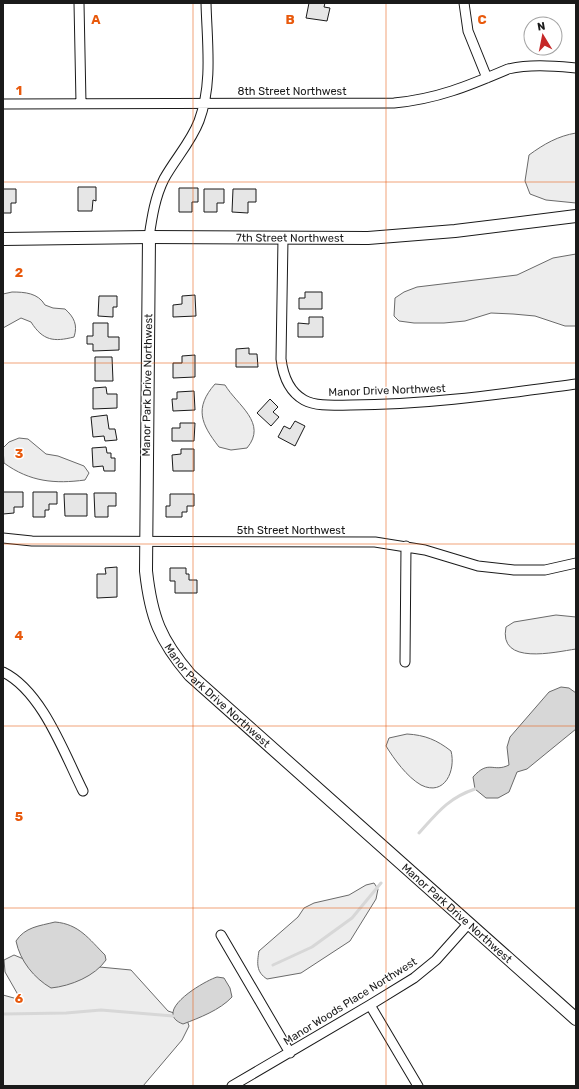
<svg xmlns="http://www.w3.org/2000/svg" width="579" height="1089" font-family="Rubik,sans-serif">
<rect width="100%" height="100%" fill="#fff"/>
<path fill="#ededed" stroke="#6a6a6a" d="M 576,133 L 576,203 L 546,200 L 530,194 L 525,181 L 529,155 C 544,144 558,136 576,133 Z
M 576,254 L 576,326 L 565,326 L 535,316 L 513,314 L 491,313 L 465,321 L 444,323 L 414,323 L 399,321 L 394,316 L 395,298 L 404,292 L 417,287 L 517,275 L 553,258 Z
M 12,292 C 25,292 38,293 45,305 L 53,308 L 65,309 C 74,317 78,325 74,337 C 54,342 43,341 31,322 L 21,318 L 3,328 L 3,294 Z
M 215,384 L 225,385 C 237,405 268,423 247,448 L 231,450 L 219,447 C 201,424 194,408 215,384 Z
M 19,438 L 28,439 L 46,454 L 58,456 L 84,466 L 89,473 L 85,480 C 55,484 30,482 4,463 L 3,448 L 9,442 Z
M 556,615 L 576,617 L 576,649 C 555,652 498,666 506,627 L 514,622 Z
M 407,734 C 425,735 437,740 451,751 C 456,770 445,797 421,785 C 407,777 394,759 386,746 L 389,738 Z
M 374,883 L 378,889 L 376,899 L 350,941 L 301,973 L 267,979 C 256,972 257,963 259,951 L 298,917 L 304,908 L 314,903 L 349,895 L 366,885 Z
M 14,955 L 26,960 L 131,970 L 168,1011 L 186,1017 L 189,1026 L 182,1040 L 143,1086 L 3,1086 L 3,995 L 21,1000 L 5,972 L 4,960 Z"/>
<path fill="#d7d7d7" stroke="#6a6a6a" d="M 561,687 L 569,688 L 576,693 L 576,729 L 527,769 L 517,772 L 509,792 L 498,798 L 486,798 L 475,789 L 473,777 C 489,759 493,773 509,765 L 507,747 L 510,737 L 549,692 Z
M 55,922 C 79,924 89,939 105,955 L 106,960 C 95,976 71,986 51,988 C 34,978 20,961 16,941 C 25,927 39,926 55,922 Z
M 217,977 L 224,978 L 230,988 L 232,997 C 220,1010 199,1018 183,1024 C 151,1012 204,981 217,977 Z"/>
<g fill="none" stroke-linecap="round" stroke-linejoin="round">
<path stroke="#d7d7d7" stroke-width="3" d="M 419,833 C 437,813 448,798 475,789
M 273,965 L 312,947 L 352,918 L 381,883
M 3,1014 L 66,1013 L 101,1010 L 173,1016"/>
</g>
<path fill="#e6e6e6" stroke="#1a1a1a" d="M 309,3 L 325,3 L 324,7 L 330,8 L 327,21 L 306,18 Z
M 78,187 L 96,187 L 96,201 L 93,200 L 92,211 L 78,211 Z
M 179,188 L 198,188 L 198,202 L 192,202 L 192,212 L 179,212 Z
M 3,189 L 16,189 L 16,203 L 11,203 L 11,213 L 3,213 Z
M 204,189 L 224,189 L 224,203 L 217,203 L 217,212 L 204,212 Z
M 233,189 L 256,189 L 256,202 L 248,202 L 248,213 L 232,212 Z
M 305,292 L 322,292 L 322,309 L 299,309 L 299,298 L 305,298 Z
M 195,295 L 196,316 L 173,317 L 173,305 L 182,304 L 182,296 Z
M 99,296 L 117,296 L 117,307 L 113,307 L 113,317 L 98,316 Z
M 309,317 L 323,317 L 323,337 L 298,337 L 298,323 L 309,324 Z
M 93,323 L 108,323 L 108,337 L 119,337 L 119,350 L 93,351 L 93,344 L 87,344 L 87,336 L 93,336 Z
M 249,348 L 249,354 L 257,354 L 258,367 L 236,367 L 236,349 Z
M 195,355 L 195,377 L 173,378 L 173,363 L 182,363 L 182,356 Z
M 95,357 L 112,357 L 113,381 L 95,381 Z
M 106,387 L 107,394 L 117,394 L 117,408 L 93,409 L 93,388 Z
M 194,391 L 195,410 L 173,411 L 172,399 L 177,399 L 177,392 Z
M 270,399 L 278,407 L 273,412 L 279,417 L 271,426 L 257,413 Z
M 107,415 L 109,429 L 115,429 L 117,440 L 105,441 L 104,436 L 93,437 L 91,417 Z
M 295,421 L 305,426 L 295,446 L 278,437 L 284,426 L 290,429 Z
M 180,423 L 195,423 L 194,441 L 172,441 L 172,428 L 180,428 Z
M 106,447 L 107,453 L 111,453 L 111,458 L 115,458 L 115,471 L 104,471 L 103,466 L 93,467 L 92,448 Z
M 181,449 L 194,449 L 194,471 L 173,471 L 172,455 L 181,454 Z
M 3,492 L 23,492 L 23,507 L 14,507 L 14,513 L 3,514 Z
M 33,492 L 57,492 L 57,504 L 49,504 L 49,510 L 45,510 L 45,517 L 33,517 Z
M 94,493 L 116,493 L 116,506 L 108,506 L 108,517 L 95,517 Z
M 64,494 L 87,494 L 87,516 L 65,516 Z
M 170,494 L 194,494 L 194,506 L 187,506 L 187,512 L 182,512 L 182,517 L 166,517 L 166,506 L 170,506 Z
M 117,567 L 117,597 L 97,598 L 97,574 L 106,574 L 105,568 Z
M 170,568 L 186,568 L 186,574 L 189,574 L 189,580 L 197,580 L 197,593 L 175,593 L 175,581 L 170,581 Z"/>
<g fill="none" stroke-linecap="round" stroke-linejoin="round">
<defs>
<path id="street" d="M 79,3 L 81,103
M 464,3 L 468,31 L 487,78
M 3,104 L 394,103 C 437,99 468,86 508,69 C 531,64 552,66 576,68
M 149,237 C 152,217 155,197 164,179 C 175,159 191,142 199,121 C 213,84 207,42 206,3
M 283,239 L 281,359 C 283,375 288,391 304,400 C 317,407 336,405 351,405 C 427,405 501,394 576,384
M 3,538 L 32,541 L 375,542 L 425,550 L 478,566 L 514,570 L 545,570 L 576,563
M 405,662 L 406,546
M 3,672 C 42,691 64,753 83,791
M 221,935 L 290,1053
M 370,1005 L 418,1086
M 232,1086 L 370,1005 L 414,978 L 436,960 L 469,923"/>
<g id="secondary">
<path id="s1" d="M 149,237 L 146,571 C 151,617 160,640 190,675 L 576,1019"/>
<path id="s2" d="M 3,239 L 149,237 L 368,238 L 455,231 L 576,216"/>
</g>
</defs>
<use href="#street" stroke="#1a1a1a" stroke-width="11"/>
<use href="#secondary" stroke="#1a1a1a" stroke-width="14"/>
<use href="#street" stroke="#fff" stroke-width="9"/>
<use href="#secondary" stroke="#fff" stroke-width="12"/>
</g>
<path fill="none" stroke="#e8590c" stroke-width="1" stroke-opacity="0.55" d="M 193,3 L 193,1086M 386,3 L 386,1086M 3,182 L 576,182M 3,363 L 576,363M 3,544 L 576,544M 3,726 L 576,726M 3,908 L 576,908"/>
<g text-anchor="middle" stroke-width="3" stroke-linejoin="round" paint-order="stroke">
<g font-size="11" fill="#1a1a1a" stroke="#fff">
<text x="292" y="95">8th Street Northwest</text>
<text dy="4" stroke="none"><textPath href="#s2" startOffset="287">7th Street Northwest</textPath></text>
<text transform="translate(147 385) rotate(-89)" y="4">Manor Park Drive Northwest</text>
<text transform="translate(387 390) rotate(-2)" y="4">Manor Drive Northwest</text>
<text x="291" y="534">5th Street Northwest</text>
<text dy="4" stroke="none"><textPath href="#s1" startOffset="483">Manor Park Drive Northwest</textPath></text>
<text dy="4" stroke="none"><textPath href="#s1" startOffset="807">Manor Park Drive Northwest</textPath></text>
<text transform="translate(350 1001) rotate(-32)" y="4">Manor Woods Place Northwest</text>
</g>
</g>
<g font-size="13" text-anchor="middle" font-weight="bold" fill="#e8590c" stroke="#fff" stroke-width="3" stroke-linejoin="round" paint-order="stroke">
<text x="96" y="24">A</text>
<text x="290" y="24">B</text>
<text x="482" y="24">C</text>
<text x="19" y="95">1</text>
<text x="19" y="277">2</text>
<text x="19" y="458">3</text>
<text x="19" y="640">4</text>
<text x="19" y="821">5</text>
<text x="19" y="1003">6</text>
</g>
<rect width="579" height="1089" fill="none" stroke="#1a1a1a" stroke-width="8"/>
<g transform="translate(543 36) rotate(350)"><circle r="19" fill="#ffffff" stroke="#a3a3a3"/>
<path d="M0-3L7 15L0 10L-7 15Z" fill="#c62828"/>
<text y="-6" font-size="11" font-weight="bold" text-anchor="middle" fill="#1a1a1a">N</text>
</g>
</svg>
